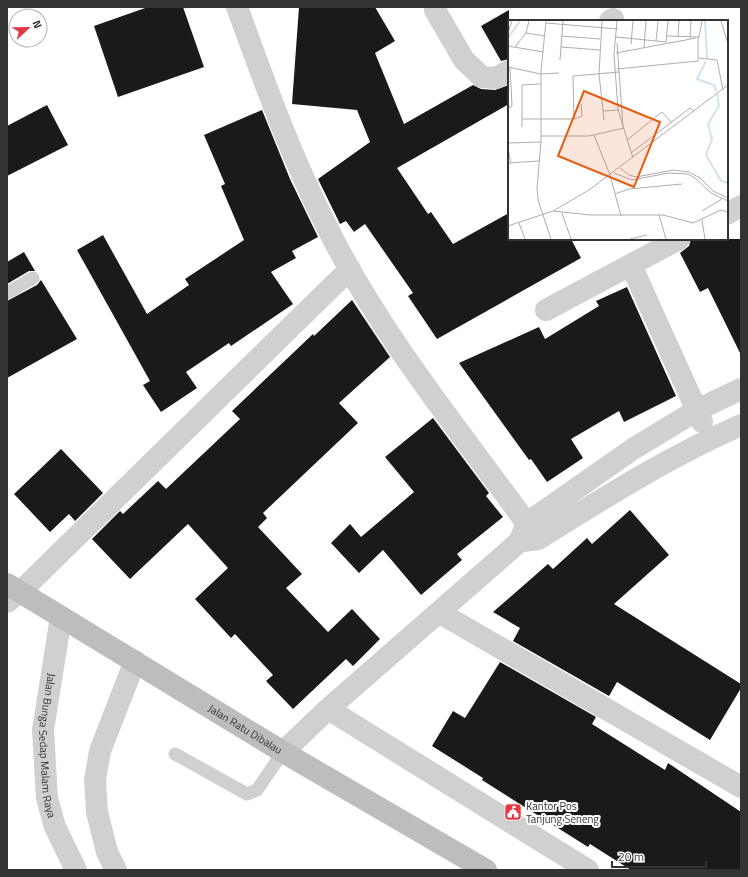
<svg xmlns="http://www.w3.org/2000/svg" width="748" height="877" font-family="'Titillium Web',sans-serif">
<rect width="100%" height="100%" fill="#fff"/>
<path fill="#1a1a1a" d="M 148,7 L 183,7 L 204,67 L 118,97 L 94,26 Z
M 299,7 L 375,7 L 395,41 L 375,53 L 404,124 L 473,85 L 481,89 L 495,90 L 509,85 L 509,104 L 397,168 L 428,214 L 431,212 L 453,244 L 509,213 L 509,239 L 571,239 L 581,258 L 437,339 L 408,296 L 413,293 L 365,224 L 354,232 L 346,221 L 340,224 L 318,179 L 370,142 L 357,110 L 292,104 Z
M 509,10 L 509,59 L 501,61 L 481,26 Z
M 47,105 L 68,145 L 7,176 L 7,126 Z
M 262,110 L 290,179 L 318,237 L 292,251 L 296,258 L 271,272 L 293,304 L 231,346 L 229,343 L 186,372 L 197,388 L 161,412 L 143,385 L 150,381 L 77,250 L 103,235 L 147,314 L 189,285 L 185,279 L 244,240 L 221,186 L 225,184 L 204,135 Z
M 691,239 L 741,239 L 741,355 L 708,288 L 700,292 L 680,253 L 689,246 Z
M 24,252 L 35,271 L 29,271 L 7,284 L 7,262 Z
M 41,280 L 77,339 L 7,378 L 7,301 L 37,285 Z
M 627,287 L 676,396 L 624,422 L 619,411 L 571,439 L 583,458 L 547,482 L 531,459 L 529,460 L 459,363 L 539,327 L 545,339 L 599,306 L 596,301 Z
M 352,300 L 390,357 L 339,403 L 358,423 L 263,513 L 267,518 L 258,527 L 302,574 L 286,588 L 328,632 L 352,609 L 380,639 L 353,666 L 346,659 L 293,709 L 266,681 L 273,675 L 235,634 L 231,638 L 195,599 L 228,568 L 188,524 L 130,579 L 92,539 L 120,511 L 123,514 L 158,481 L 166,489 L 240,419 L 232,411 L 313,334 L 314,336 Z
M 433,418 L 489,493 L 486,496 L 503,517 L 457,554 L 462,560 L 421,595 L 383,550 L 359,573 L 331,543 L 350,524 L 361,537 L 414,492 L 385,457 Z
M 61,449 L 103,493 L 75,521 L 69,514 L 50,532 L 14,494 Z
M 630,510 L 669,555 L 614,604 L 741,684 L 741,688 L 710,740 L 617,682 L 609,696 L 513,641 L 520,628 L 493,612 L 548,564 L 553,569 L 587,538 L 592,544 Z
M 500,662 L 596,717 L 592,724 L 665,770 L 668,763 L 741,812 L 741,870 L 631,870 L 590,844 L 588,847 L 482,780 L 483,778 L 432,746 L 453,711 L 465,718 Z"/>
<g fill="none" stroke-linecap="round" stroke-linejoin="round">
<path stroke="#d0d0d0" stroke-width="13" d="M 7,293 L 33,278
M 175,754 L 247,794 L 257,790 L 283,752"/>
<path stroke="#d0d0d0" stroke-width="22" d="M 237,7 C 264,81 291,157 327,227 C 383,340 465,437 538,539
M 435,10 L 464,60 L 482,77 L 496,78 L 509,71
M 610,21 L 613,19
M 727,214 L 741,206
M 631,265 L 702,422
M 546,310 L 679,239
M 524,541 L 538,539 C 604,498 670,456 741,425
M 7,602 L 20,592 L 350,269
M 440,613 L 741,787
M 328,709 L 588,870
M 283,752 L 328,709 L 519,542 L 527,523 L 633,449 L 697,410 L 741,389"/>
<g stroke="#d0d0d0" stroke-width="22">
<path id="s1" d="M 61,617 L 43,730 L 47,798 L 55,827 L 76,870"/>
<path d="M 116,870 L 107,852 L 97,812 L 95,780 L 100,751 L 135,661"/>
</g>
<path stroke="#bdbdbd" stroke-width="22" id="s2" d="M 7,584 L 283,752 L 486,870"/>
</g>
<defs>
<symbol id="civic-square" viewBox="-11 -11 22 22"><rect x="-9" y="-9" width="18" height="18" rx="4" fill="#e63946" stroke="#fff"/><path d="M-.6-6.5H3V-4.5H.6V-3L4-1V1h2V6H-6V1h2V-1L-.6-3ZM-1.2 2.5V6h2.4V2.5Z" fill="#fff"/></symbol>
</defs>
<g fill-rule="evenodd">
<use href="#civic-square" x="503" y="802" width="20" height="20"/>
</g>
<g text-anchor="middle" stroke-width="4" stroke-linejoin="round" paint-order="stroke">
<g font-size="11" fill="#333" stroke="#fff">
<text dy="4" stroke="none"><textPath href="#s2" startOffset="279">Jalan Ratu Dibalau</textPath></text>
<text dy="4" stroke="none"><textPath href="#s1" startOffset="130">Jalan Bunga Sedap Malam Raya</textPath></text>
</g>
<g font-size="11" fill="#333" stroke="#fff" text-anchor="start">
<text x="526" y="810">Kantor Pos<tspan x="526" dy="13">Tanjung Seneng</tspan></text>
</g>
</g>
<g transform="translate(508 20)">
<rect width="220" height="220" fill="#fff"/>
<path fill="none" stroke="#cfe2ee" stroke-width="2" d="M 197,1 L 199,38M 0,18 L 12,1M 198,41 L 189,59 L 206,65 L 208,71M 209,74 L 211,86 L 200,104 L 204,119 L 198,135 L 213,161 L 220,163"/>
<path fill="none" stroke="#adadad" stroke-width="1" d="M 38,1 L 33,51 L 33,122 L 29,168 L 30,180 L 43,219M 94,1 L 91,54 L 96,100M 109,1 L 106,34 L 110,90 L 125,138M 213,1 L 220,24M 38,3 L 110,9M 0,13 L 4,1M 18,13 L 37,16M 53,16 L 92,19M 159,16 L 191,17 L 194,1M 108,17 L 158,22 L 160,1M 170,17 L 171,1M 182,18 L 183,1M 148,21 L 150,1M 109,23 L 115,107M 123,24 L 125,1M 0,26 L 35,32M 7,27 L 18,13 L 21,1M 53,27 L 92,30M 136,27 L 138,1M 108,33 L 188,18M 191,38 L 209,40 L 215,70M 52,40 L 55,1M 0,47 L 33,54 L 51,53M 109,49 L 190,41 L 190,17M 0,88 L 4,86 L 2,48M 95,91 L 111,90M 15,99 L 66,99 L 65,56 L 111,52M 66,99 L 74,96 L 73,84M 14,107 L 14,65 L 33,64M 86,115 L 102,155 L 113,196M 33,116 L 81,116 L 116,108M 119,120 L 154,92 L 164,103M 0,123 L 33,122M 0,128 L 3,143M 123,133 L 182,88 L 186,91M 0,143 L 32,141M 112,148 L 121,155 L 128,157 L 165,150 L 181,152 L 192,158 L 205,171 L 220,178M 106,153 L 124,160 L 160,153 L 180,154 L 187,158 L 203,173 L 220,181M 107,174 L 121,169 L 174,164M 45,191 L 83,195 L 155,195 L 185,203 L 213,190 L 220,192M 194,191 L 214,179M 54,193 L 63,219M 151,195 L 158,219M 194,200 L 197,219M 11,203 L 17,219M 0,206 L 45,191 L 81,170 L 220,65M 122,219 L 139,215"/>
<path fill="#e8590c" fill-opacity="0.15" stroke="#e8590c" stroke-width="2" d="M 76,71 L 152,102 L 126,167 L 50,136 Z"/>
<rect width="220" height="220" fill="none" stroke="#333" stroke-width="2"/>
</g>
<rect width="748" height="877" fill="none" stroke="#333333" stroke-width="16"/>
<g transform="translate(28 28) rotate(68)"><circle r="19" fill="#ffffff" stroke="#adadad"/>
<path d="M0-3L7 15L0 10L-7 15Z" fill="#e63946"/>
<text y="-6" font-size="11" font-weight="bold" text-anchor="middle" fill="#333333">N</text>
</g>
<path d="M612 861v6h94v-6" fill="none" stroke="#333333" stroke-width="2"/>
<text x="618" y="861" font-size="12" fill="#333333" stroke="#ffffff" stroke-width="3" paint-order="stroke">20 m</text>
</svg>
